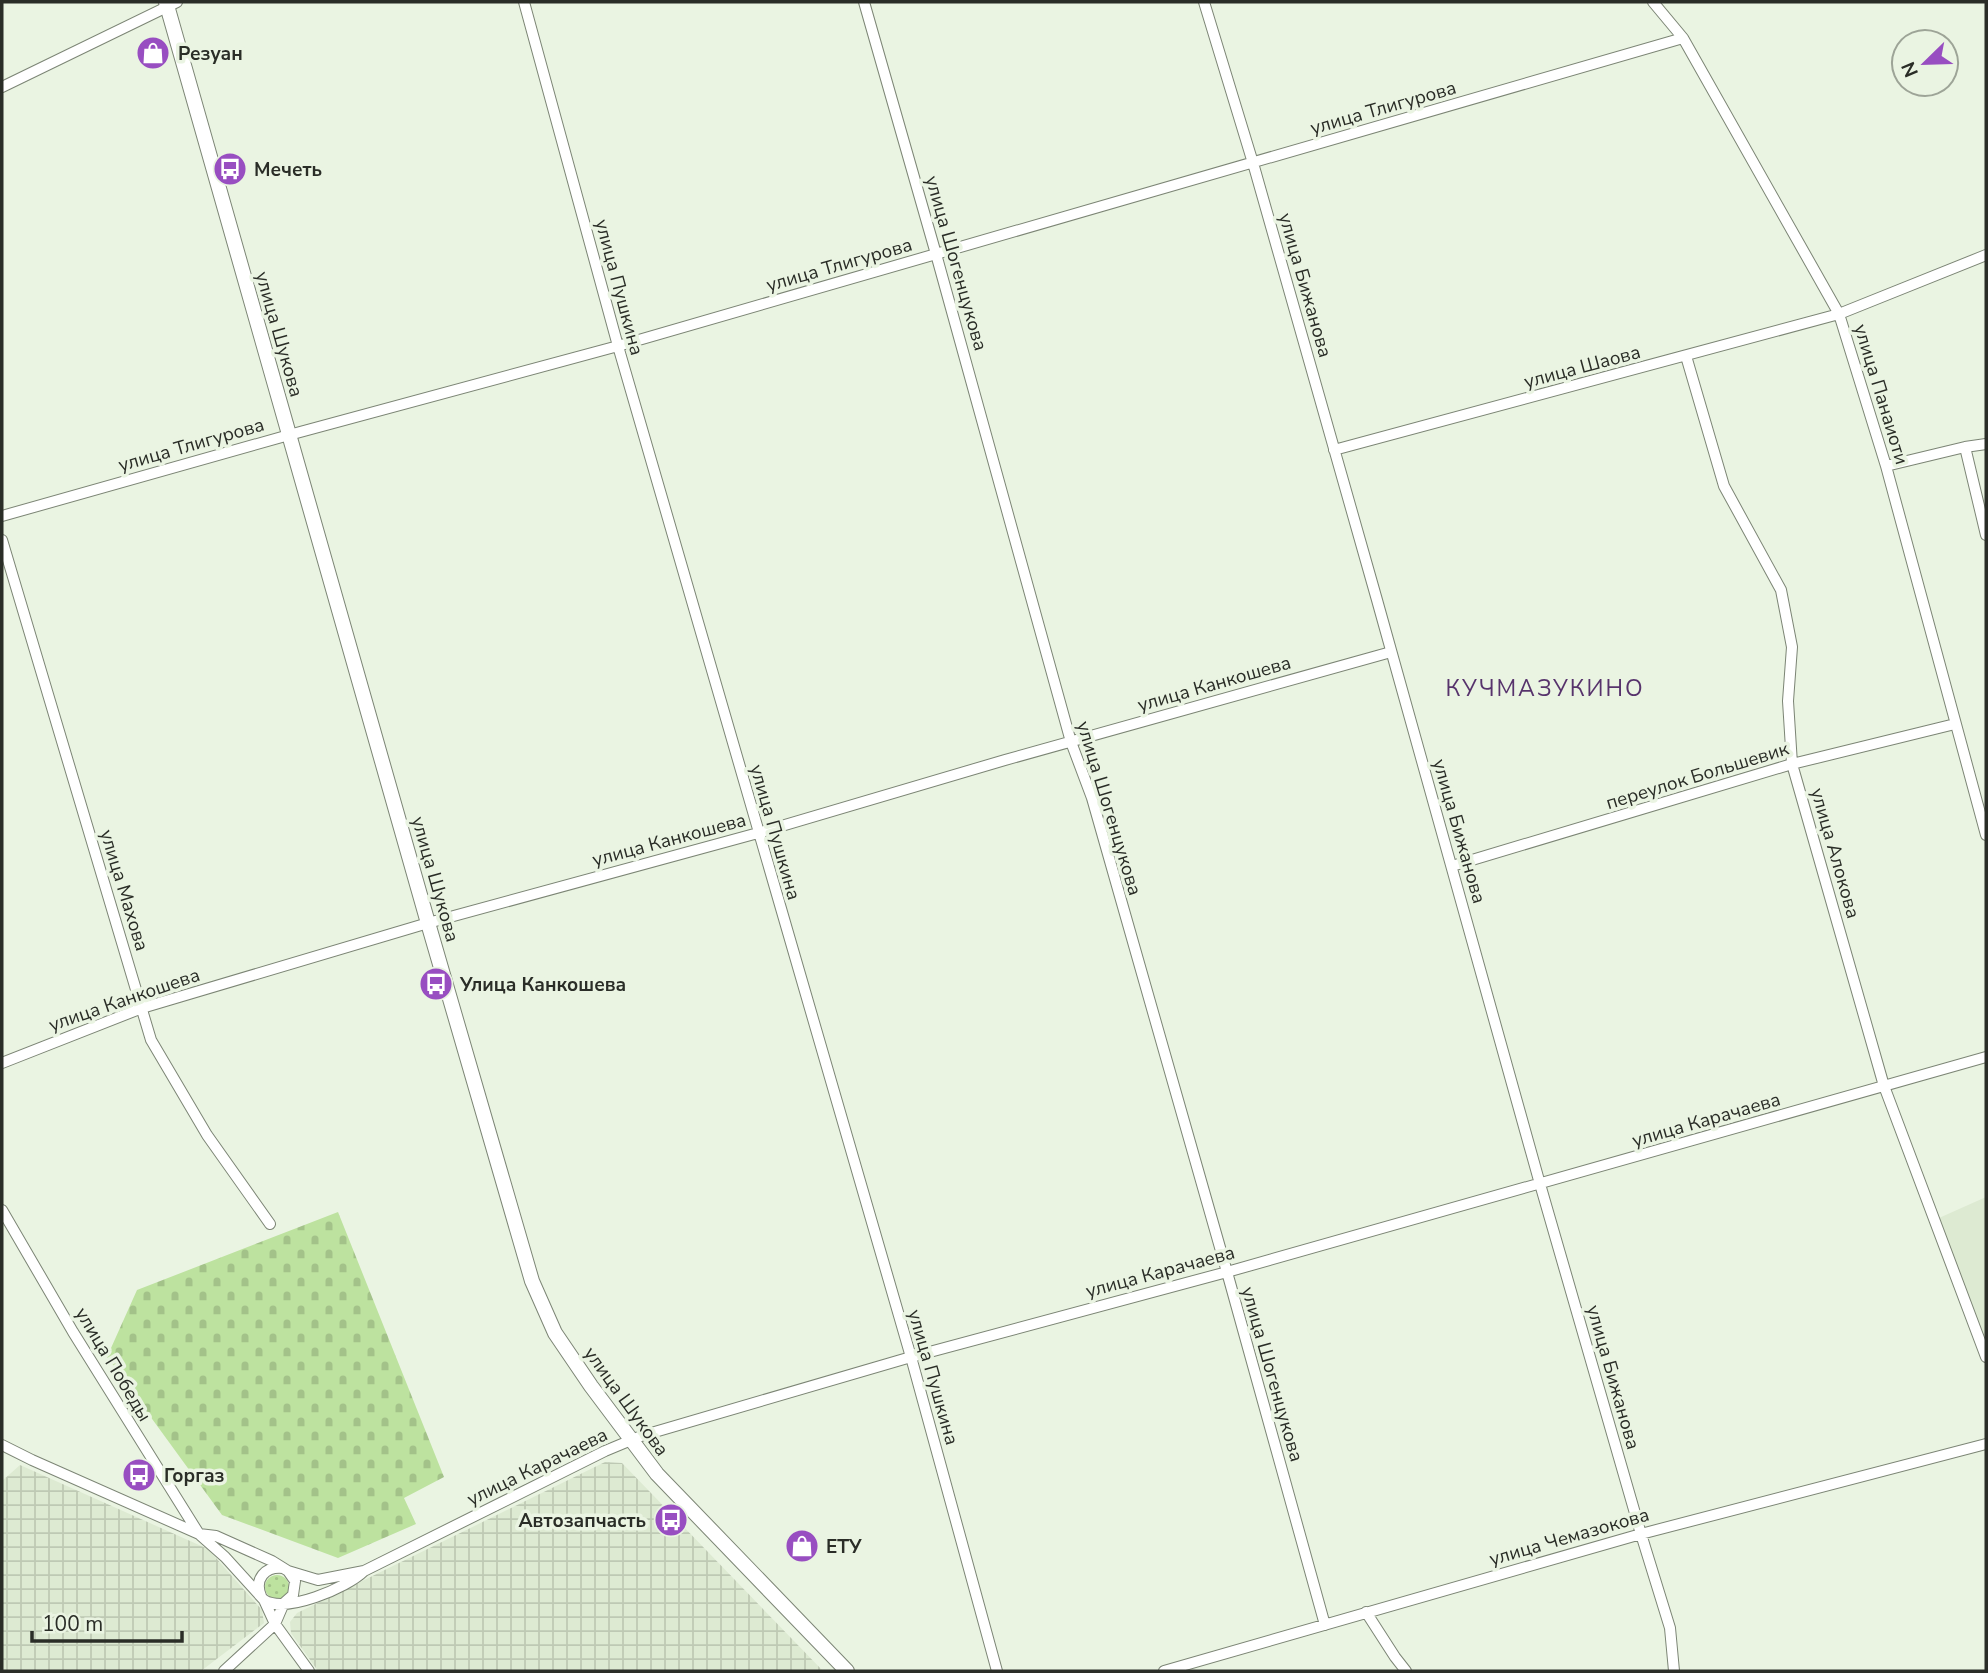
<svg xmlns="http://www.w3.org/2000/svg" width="1988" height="1673" font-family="'Nunito Sans',sans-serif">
<defs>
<pattern id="industrial-grid" width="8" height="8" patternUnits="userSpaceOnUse" patternTransform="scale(1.75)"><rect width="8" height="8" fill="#ddead2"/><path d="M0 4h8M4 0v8" fill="none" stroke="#bec9b4"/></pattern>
<pattern id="grass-dots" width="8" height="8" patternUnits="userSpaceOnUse" patternTransform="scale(1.75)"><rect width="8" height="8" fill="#bde29f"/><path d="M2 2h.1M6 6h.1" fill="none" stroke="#a3c289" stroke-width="1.8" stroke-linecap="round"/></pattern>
<pattern id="cemetery-stones" width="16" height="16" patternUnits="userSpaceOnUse" patternTransform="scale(1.75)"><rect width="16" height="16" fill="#bde29f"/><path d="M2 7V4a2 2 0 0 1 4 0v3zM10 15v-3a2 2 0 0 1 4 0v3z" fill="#a3c289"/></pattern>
</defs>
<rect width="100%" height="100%" fill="#eaf4e2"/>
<path fill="#ddead2" d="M 1986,1197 L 1986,1347 L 1953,1259 L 1939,1218 Z"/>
<path fill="url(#industrial-grid)" d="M 605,1462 L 622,1463 L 823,1671 L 318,1671 L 291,1633 L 290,1622 L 297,1613 Z
M 20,1465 L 208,1549 L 262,1610 L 264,1623 L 201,1671 L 2,1671 L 2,1481 Z"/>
<path fill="url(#grass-dots)" d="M265 1587a12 12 0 1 1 24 0a12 12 0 1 1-24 0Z"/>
<path fill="url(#cemetery-stones)" d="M 338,1212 L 444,1477 L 404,1498 L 416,1524 L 338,1558 L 222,1515 L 107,1357 L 137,1290 Z"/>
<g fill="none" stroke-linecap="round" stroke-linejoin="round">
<defs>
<path id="minor" d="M 524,2 L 618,346 L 911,1357 L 997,1671
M 864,2 L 936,254 L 1071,742 L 1092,798 L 1227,1272 L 1325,1625
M 1204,2 L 1253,163 L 1377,600 L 1540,1184 L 1641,1534 L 1670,1628 L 1674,1671
M 1653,2 L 1683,38 L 1839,314 L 1886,466 L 1986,835
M 2,87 L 177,2
M 1686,356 L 1724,486 L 1781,590 L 1792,647 L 1788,701 L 1792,764 L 1884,1086 L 1986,1357
M 1965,447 L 1986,535
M 1334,450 L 1839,314 L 1986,255
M 1886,466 L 1965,447 L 1986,444
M 2,516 L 289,435 L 618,346 L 1683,38
M 2,540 L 151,1040 L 207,1135 L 270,1224
M 1452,866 L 1792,764 L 1955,724
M 2,1063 L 142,1008 L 428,923 L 758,833 L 1005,760 L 1391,652
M 2,1210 L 73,1332 L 199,1534 L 225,1557 L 264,1600 L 275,1624 L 309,1671
M 2,1445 L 32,1460 L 199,1534 L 216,1536 L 272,1561 L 288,1571 L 295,1581 L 293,1595 L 284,1603 L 275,1624 L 224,1671
M 288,1571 L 318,1580 L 364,1571
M 261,1596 C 254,1579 265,1566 283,1568
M 264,1600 C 285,1614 347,1588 364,1571 L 605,1451 L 641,1436 L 911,1357 L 1227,1272 L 1986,1057
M 1366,1612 L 1395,1657 L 1406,1671
M 1164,1671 L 1641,1534 L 1986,1444"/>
<path id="major" d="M 166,2 L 428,923 L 532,1281 L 555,1333 L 591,1386 L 657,1474 L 847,1671"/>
</defs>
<use href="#minor" stroke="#7c8575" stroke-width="12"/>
<use href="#major" stroke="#7c8575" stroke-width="16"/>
<use href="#minor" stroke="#fff" stroke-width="10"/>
<use href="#major" stroke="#fff" stroke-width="14"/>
</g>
<defs>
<symbol id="shop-disc" viewBox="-11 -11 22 22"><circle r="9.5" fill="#984ec1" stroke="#eaf4e2"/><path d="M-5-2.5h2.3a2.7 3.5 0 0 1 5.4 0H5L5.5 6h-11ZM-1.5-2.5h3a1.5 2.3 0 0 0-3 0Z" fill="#fff"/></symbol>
<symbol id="bus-disc" viewBox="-11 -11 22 22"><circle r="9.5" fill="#984ec1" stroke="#eaf4e2"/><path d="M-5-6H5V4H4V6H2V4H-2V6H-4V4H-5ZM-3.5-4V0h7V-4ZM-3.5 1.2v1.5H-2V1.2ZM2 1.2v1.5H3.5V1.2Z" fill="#fff"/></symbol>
</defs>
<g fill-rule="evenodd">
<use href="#shop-disc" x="134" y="34" width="38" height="38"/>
<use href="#bus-disc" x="211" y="150" width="38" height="38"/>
<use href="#bus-disc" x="417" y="965" width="38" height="38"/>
<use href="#bus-disc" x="120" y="1456" width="38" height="38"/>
<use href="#bus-disc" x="652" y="1501" width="38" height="38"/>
<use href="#shop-disc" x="783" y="1527" width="38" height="38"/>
</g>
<g text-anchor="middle" stroke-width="7" stroke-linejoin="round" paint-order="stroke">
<g font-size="19" font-weight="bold" fill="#2a2d27" stroke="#eaf4e2" text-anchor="start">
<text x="178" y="60">Резуан</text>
<text x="254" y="176">Мечеть</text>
<text x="460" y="991">Улица Канкошева</text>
<text x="164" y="1482">Горгаз</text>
<text x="646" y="1527" text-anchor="end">Автозапчасть</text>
<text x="826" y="1553">ЕТУ</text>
</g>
<g font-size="19" fill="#2a2d27" stroke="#eaf4e2">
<text transform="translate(1383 107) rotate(-16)" y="7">улица Тлигурова</text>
<text transform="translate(957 263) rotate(74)" y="7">улица Шогенцукова</text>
<text transform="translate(839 264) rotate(-16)" y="7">улица Тлигурова</text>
<text transform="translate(1306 285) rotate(74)" y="7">улица Бижанова</text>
<text transform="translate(620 287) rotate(75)" y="7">улица Пушкина</text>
<text transform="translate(280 334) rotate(74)" y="7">улица Шукова</text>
<text transform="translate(1582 366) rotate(-15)" y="7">улица Шаова</text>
<text transform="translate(1882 394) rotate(73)" y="7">улица Панаиоти</text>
<text transform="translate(191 444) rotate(-16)" y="7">улица Тлигурова</text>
<text transform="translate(1214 683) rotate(-16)" y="7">улица Канкошева</text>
<text transform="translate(1697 775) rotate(-17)" y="7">переулок Большевик</text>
<text transform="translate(1110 808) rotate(73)" y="7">улица Шогенцукова</text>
<text transform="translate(1460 831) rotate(74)" y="7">улица Бижанова</text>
<text transform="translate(776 832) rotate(74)" y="7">улица Пушкина</text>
<text transform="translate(669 839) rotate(-15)" y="7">улица Канкошева</text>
<text transform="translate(1836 853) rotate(74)" y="7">улица Алокова</text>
<text transform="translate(436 879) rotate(74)" y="7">улица Шукова</text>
<text transform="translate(125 890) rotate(73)" y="7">улица Махова</text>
<text transform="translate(124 999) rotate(-19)" y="7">улица Канкошева</text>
<text transform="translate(1706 1119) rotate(-16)" y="7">улица Карачаева</text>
<text transform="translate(1160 1271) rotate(-15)" y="7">улица Карачаева</text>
<text transform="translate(114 1364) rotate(59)" y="7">улица Победы</text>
<text transform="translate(1273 1374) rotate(74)" y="7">улица Шогенцукова</text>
<text transform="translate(934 1377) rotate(74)" y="7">улица Пушкина</text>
<text transform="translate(1614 1377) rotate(74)" y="7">улица Бижанова</text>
<text transform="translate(627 1401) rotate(54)" y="7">улица Шукова</text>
<text transform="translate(537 1466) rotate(-26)" y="7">улица Карачаева</text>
<text transform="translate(1569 1536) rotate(-16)" y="7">улица Чемазокова</text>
</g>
<g font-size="23" letter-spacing="2" fill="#57336c" stroke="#eaf4e2">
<text x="1545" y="696">КУЧМАЗУКИНО</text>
</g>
</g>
<rect width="1988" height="1673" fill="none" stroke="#2a2d27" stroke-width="7"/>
<g transform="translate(1925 63) rotate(247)"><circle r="33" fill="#eaf4e2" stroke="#9da497" stroke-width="2"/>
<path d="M0-5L12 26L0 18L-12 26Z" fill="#984ec1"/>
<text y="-10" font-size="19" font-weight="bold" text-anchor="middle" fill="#2a2d27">N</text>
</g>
<path d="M32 1631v10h150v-10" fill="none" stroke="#2a2d27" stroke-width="3.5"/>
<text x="42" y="1631" font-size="21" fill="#2a2d27" stroke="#eaf4e2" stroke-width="5" paint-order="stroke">100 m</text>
</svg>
